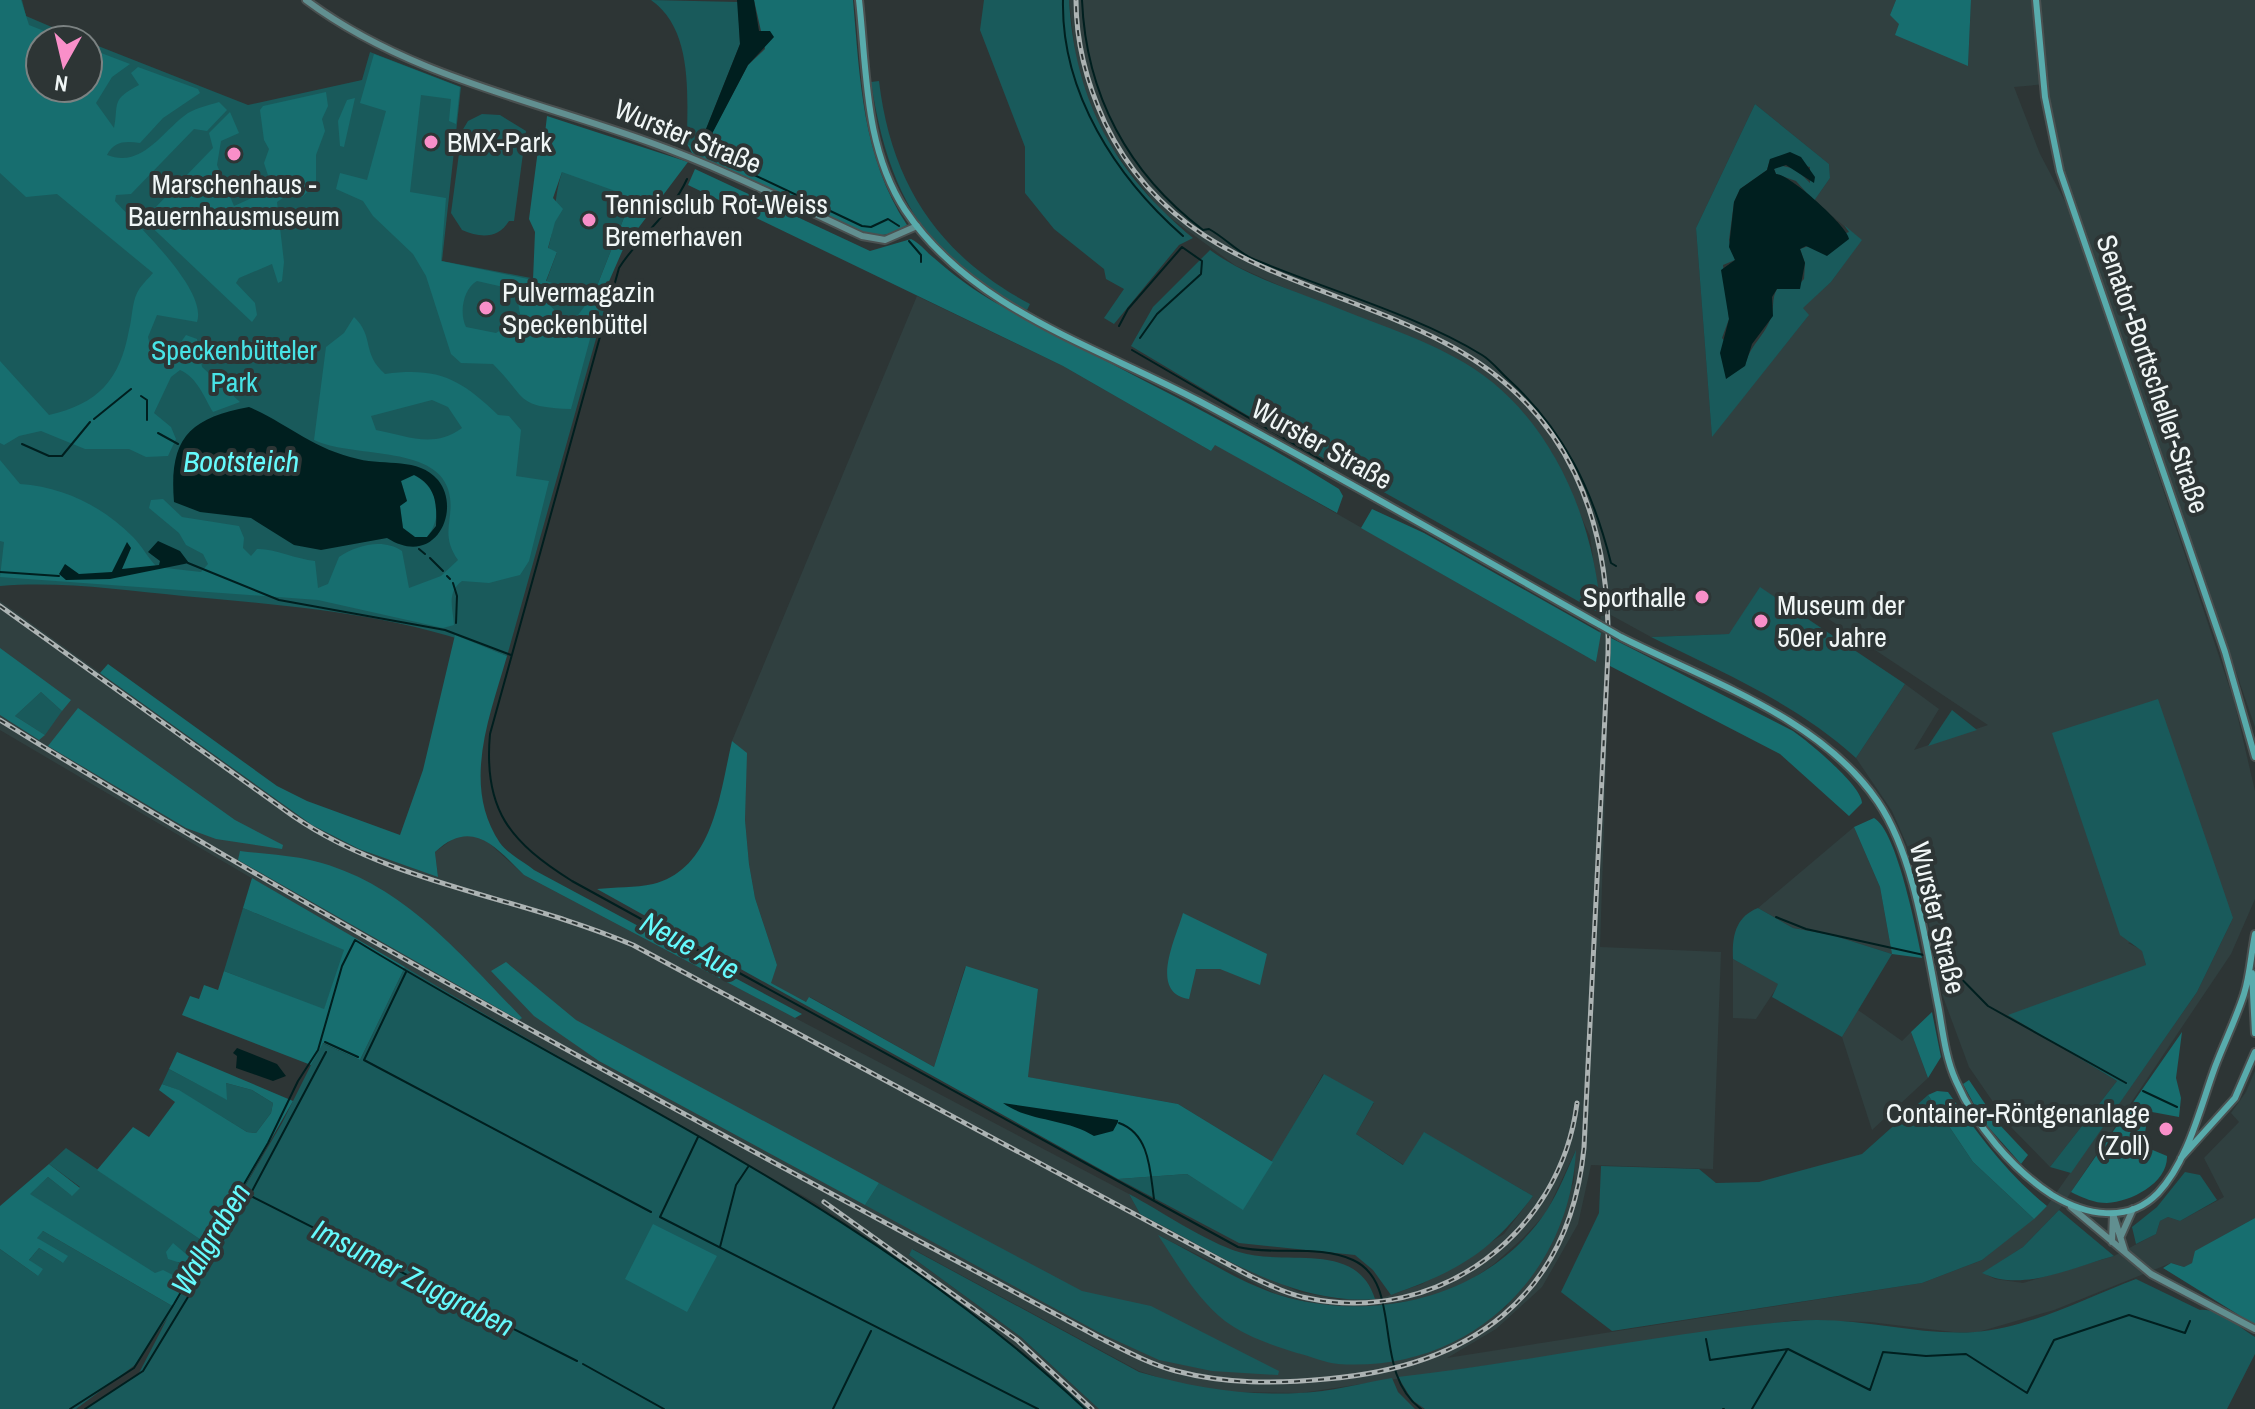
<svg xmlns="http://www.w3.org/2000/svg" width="2255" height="1409" font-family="'Archivo Narrow',sans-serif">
<rect width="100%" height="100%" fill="#2d3535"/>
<path fill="#304040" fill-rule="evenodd" d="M 1069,0 L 1896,0 L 1890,15 L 1968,65 L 1971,0 L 2255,0 L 2255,727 L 2064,172 L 2046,84 L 2014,87 L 2040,154 L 2069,209 L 2234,701 L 2255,791 L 2255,899 L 2231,954 L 2059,1210 L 2023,1247 L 1983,1273 L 1995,1279 L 2023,1283 L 2114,1256 L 2156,1234 L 2160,1221 L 2168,1217 L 2180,1221 L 2224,1197 L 2204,1158 L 2239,1122 L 2231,1113 L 2246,1092 L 2255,1071 L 2255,1218 L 2196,1251 L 2192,1263 L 2184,1267 L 2171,1263 L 2054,1310 L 1978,1332 L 1953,1332 L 1870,1322 L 1796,1320 L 1301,1393 L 1229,1392 L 1179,1384 L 1139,1371 L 913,1249 L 909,1255 L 1021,1337 L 1099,1409 L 1087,1409 L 1032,1359 L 913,1268 L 816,1203 L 491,1019 L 0,730 L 0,601 L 312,825 L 359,849 L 438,876 L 435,852 L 457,836 L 475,836 L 489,843 L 524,875 L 1129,1194 L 1140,1214 L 1299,1292 L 1338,1299 L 1382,1298 L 1422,1284 L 1504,1234 L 1533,1196 L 1424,1133 L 1404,1165 L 1356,1134 L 1374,1103 L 1323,1074 L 1273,1162 L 1178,1104 L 1027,1077 L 1038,989 L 965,967 L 934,1067 L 810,997 L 806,1002 L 770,983 L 777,965 L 755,898 L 749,864 L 745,820 L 746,754 L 732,741 L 917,296 L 1063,366 L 1211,451 L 1215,444 L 1596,662 L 1601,614 L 1590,536 L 1552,453 L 1521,411 L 1489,380 L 1236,266 L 1161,211 L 1110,146 L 1089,105 L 1077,69 ZM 1755,104 L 1829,164 L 1830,178 L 1814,201 L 1861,240 L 1831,282 L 1802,308 L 1808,316 L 1712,436 L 1696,228 ZM 1760,588 L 1796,611 L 1803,602 L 1988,725 L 1914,750 L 1939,709 L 1905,684 L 1856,758 L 1892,811 L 1911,854 L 1938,961 L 1948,977 L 1961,985 L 1942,994 L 1969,1067 L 2009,1125 L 2050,1167 L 2117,1081 L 2084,1061 L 2146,965 L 2142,950 L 2128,943 L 2233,918 L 2197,992 L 2047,1206 L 1982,1260 L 1922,1283 L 1447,1358 L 1496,1329 L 1542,1287 L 1578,1224 L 1591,1165 L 1713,1169 L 1721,952 L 1600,947 L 1611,615 L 1651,637 L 1730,634 ZM 1575,1152 L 1574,1182 L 1506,1307 L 1458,1339 L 1434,1350 L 1389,1361 L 1337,1364 L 1160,1236 L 1276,1294 L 1316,1304 L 1357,1309 L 1428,1298 L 1462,1286 L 1494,1264 L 1523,1238 L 1546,1213 Z
M 1854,827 L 1880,887 L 1892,954 L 1832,935 L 1793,928 L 1758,908 Z
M 1733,959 L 1779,984 L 1756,1019 L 1733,1018 Z
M 1858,1010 L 1902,1041 L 1911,1032 L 1928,1078 L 1872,1130 L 1842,1037 Z"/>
<path fill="#195a5b" d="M 0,0 L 22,0 L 26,16 L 82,40 L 40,40 L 40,88 L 88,88 L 88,42 L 248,105 L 362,80 L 370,52 L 461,87 L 442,261 L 531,278 L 606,303 L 507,656 C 404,614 293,606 183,596 C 122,590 61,581 0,586 Z
M 651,0 L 738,2 L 740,44 L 698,149 L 687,144 C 687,97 694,30 651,0 Z
M 984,0 L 1069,0 C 1075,102 1115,173 1193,238 L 1179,245 L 1114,324 L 1104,318 L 1124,289 L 1106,279 L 1104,269 L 1054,229 L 1025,193 L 1025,147 L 980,30 Z
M 879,81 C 891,183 938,255 1030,304 L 1027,310 C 924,258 888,193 871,82 Z
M 1755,104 L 1829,164 L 1830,178 L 1814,201 L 1796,181 L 1776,174 L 1774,169 L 1778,165 L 1796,169 L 1810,183 L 1810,167 L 1770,159 L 1767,170 L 1740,189 L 1734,202 L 1729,240 L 1735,260 L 1723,265 L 1729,319 L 1722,338 L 1745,366 C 1749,346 1763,338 1770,320 C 1775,309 1771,299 1777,289 L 1794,289 L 1804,279 L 1805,263 L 1800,249 L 1849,232 L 1844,225 L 1862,240 L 1831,282 L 1803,308 L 1809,315 L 1712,437 L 1696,228 Z
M 482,114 L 500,115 L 526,131 L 514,221 L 509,221 C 498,239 480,238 462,230 L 451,213 L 462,131 L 468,121 Z
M 634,159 L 614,205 L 627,210 L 593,296 L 546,282 L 557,252 L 548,249 C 556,222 553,200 562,172 Z
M 1210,250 C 1244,275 1287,288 1325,303 C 1368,321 1414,335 1454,357 C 1547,405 1594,515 1601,614 L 1257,421 L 1131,346 L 1153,307 Z
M 1760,587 L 1905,684 L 1856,758 C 1797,704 1722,672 1651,637 L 1729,634 Z
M 41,692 L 62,711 L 45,735 L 15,716 Z
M 2158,699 L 2233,918 L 2197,992 L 2071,1173 L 2050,1167 L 2117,1081 L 2008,1015 L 2146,965 L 2142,951 L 2120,935 L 2052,733 Z
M 1952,710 L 1977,730 L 1928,746 Z
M 243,908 L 345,950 L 324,1010 L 224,971 Z
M 1758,908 L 1793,928 L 1832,935 L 1892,954 L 1842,1037 L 1772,997 L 1778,984 L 1733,959 C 1732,937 1735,917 1758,908 Z
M 405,967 C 641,1110 881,1219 1087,1409 L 84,1409 L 138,1375 L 168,1317 L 135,1365 L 76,1409 L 0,1409 L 0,1249 L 38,1276 L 29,1260 L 39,1248 L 63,1263 L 36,1237 L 43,1231 L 174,1307 L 199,1265 L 176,1260 L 187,1271 L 181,1279 L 163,1271 L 155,1274 L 29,1194 L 48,1177 L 71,1195 L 80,1187 L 49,1164 L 66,1148 L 210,1246 L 282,1123 L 322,1043 L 360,1060 Z
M 169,1069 L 226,1099 L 226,1083 L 252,1090 L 273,1103 L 271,1113 L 256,1133 L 247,1132 L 178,1090 L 162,1084 Z
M 1324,1074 L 1374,1102 L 1356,1134 L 1403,1165 L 1424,1132 L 1533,1196 C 1490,1253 1458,1271 1391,1295 L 1373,1270 L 1355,1255 L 1239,1243 L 1118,1179 L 1187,1174 L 1243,1209 Z
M 1928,1095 L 1973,1162 L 2034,1219 L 1982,1260 L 1922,1283 L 1612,1331 L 1561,1292 L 1599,1213 L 1601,1166 L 1699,1169 L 1716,1183 L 1759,1182 L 1862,1154 Z
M 1576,1150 C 1570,1276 1468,1373 1338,1364 C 1325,1363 1310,1356 1297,1353 C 1274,1346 1245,1336 1225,1321 C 1196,1298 1178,1265 1158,1235 C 1197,1254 1238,1282 1279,1295 C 1374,1324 1490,1298 1547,1210 C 1559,1191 1567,1170 1576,1150 Z
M 2185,1172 L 2200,1175 L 2217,1200 L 2180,1221 L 2168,1217 L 2160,1221 L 2156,1234 L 2136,1244 L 2132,1227 L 2157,1207 Z
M 879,1183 L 1082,1291 L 1151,1306 L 1279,1371 L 1278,1375 L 1212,1371 L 1159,1360 L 1102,1334 L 865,1205 Z
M 1129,1194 C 1161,1211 1206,1242 1239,1252 C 1286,1267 1356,1239 1375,1299 C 1291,1306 1212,1250 1140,1214 Z
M 2059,1210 L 2114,1256 C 2072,1267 2023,1293 1982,1273 L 2023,1247 Z
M 912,1249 L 1139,1372 C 1191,1387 1244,1396 1299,1393 C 1330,1392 1362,1383 1392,1378 L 1398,1392 L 1415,1409 L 1099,1409 L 1021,1337 L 909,1255 Z
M 2136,1279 L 2200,1310 C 2218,1308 2240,1328 2255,1337 L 2255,1354 L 2227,1409 L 1425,1409 L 1412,1400 L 1398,1377 C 1530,1362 1661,1333 1794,1321 C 1855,1315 1915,1336 1975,1332 C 2029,1328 2086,1298 2136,1279 Z"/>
<path fill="#176e6f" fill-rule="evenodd" d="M 0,0 L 21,0 L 29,25 L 67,40 L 40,40 L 40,88 L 88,88 L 88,48 L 130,64 L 112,77 L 96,103 L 114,128 C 119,104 110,100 139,85 L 131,73 L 138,67 L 198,89 L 200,93 L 163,118 L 140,143 C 125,141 114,141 107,155 C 143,169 163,130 188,113 C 197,108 209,105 219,102 L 227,110 L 207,131 L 194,129 L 131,194 L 116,195 L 115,201 C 137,225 208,290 197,322 L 157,315 L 148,337 L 150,346 L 173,353 L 186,335 L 197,339 L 202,367 L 240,402 L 213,412 C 204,397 197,377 180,370 L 171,377 L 154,413 L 171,427 L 176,439 L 168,456 L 146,457 L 129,449 L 85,449 L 41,431 L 19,436 L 4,445 L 0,443 L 0,361 L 49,415 C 98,404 120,380 129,330 C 132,319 132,303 137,293 C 140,286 148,279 153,273 L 57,194 L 26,197 L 0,173 Z
M 754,0 L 853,0 C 860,79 862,157 907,225 C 890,235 878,239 859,232 L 692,153 L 687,144 L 703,150 L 748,65 L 765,49 Z
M 1896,0 L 1971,0 L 1968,66 L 1895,35 L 1899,24 L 1890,15 Z
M 374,54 L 460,87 L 456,124 L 449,121 L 451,99 L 421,95 L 410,192 L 446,198 L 441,261 L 533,280 L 535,232 L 529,219 L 539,142 L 544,142 L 547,116 L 688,162 L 624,247 L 600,302 L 571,409 C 515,407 528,399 493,364 L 461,363 L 451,354 L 426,276 L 413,254 L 373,216 L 363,201 L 336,189 L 340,173 L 367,180 L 386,111 L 360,103 ZM 562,172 L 618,192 L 614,205 L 627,210 L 593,296 L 546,281 L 557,252 L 548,248 L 555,222 L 563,209 L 553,198 ZM 477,281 L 516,290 L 520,314 L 527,315 L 526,319 L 519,318 L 496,333 L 466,327 C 459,313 463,289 477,281 ZM 542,286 L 590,299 L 575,319 L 561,317 L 538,293 Z
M 326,92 L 328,106 L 322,119 L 325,131 L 316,155 L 316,184 L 302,197 L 286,196 L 277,202 L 284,262 L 282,281 L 278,283 L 272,264 L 239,278 L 236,283 L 255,303 L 257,315 L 252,322 L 142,218 L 142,212 L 146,208 L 151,212 L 213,148 L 209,133 L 230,112 L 239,133 L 221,141 L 217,165 L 234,206 L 254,197 L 274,194 L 264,163 L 269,149 L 264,140 L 260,110 L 263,106 Z
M 355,98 L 344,147 L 340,146 L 338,121 L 347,100 Z
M 695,169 L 870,251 L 911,239 C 921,244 925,251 934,258 C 952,274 976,292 998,304 C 1111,366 1229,420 1339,489 L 1343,496 L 1337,513 L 1215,445 L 1211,451 L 1063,366 L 688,185 Z
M 354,317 C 375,337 361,353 385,374 C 439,367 460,379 498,415 L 509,416 L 521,430 L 516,476 L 549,481 L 529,561 L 520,575 L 489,583 L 462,581 C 446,593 453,608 454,625 L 443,628 L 318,600 L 0,577 L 4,542 L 0,541 L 0,460 L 20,484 C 64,487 102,506 133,537 C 142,546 148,558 157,567 L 201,572 L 208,564 L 203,554 L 186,545 L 179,533 L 149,508 L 151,500 L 163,499 L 182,517 L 239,526 L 244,538 L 243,548 L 251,556 L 257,549 C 272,548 296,559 315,561 L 318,588 L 328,584 L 339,557 C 357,545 383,538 402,551 L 409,588 L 441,576 L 458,560 C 438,532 457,517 448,489 C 434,445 351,458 314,440 L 326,347 L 344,333 ZM 432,400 L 448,407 L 462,428 C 433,449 408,436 376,430 L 371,416 Z
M 414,475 C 438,487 444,516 427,537 L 415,537 L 403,528 L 400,506 L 407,501 L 401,481 Z
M 1372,509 L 1424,533 L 1601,633 L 1596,662 L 1361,528 Z
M 455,635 L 507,656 C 490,716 461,785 500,843 C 507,853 524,862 534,870 L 802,1014 L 795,1018 L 524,875 C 496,847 472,817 435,852 L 438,877 L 359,849 L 312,825 L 100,673 L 108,664 L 277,786 L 307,801 L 400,835 L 423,770 Z
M 1611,638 L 1793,731 C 1809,742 1862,786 1862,803 L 1849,816 L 1780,754 L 1610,666 Z
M 0,648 L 71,700 L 62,711 L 41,692 L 15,716 L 45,735 L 39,740 L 0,715 Z
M 78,708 L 235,820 L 283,845 L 282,849 L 216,839 L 186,828 L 48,746 Z
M 732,741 L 747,753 L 745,820 L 749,864 L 755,898 L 777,965 L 771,983 L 806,1002 L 809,997 L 934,1067 L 966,966 L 1038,989 L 1028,1077 L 1178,1104 L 1273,1162 L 1243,1210 L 1187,1174 L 1118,1179 L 597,889 C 615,887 635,888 653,884 C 714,869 720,792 732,741 Z
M 1874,818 C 1897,831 1916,930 1922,958 L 1892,954 L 1880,887 L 1854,827 Z
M 240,851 C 264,854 290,855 314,861 C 403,883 461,955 522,1018 L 519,1020 L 238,860 Z
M 252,878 L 405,967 L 360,1060 L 323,1043 L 311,1065 L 182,1015 L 190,996 L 199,999 L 204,985 L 218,990 L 224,971 L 324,1009 L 344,950 L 243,908 Z
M 1183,913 L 1267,954 L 1260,985 L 1220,969 L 1196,969 L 1189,999 C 1148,993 1176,938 1183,913 Z
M 506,962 L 576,1020 L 879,1183 L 865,1205 L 599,1061 L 534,1016 L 491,971 Z
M 1932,1012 L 1941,1057 L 1928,1078 L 1911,1032 Z
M 2182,1032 L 2176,1078 L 2181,1098 L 2179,1117 L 2152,1112 L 2147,1120 L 2143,1146 L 2167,1156 C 2168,1183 2131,1202 2107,1203 C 2094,1203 2083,1198 2071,1192 Z
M 177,1052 L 293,1101 L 210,1246 L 97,1170 L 133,1127 L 149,1137 L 175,1102 L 159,1090 L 162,1084 L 179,1090 L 247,1132 L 256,1133 L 271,1113 L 273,1103 L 252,1090 L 226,1083 L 227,1100 L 169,1069 Z
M 1969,1080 L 1998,1123 L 2028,1155 L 2021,1164 L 1983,1121 L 1963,1084 Z
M 1937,1091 L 1948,1092 C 1978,1134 2007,1174 2047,1206 L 2034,1219 L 1973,1162 L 1928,1095 Z
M 49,1164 L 80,1188 L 72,1196 L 48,1177 L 30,1194 L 155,1273 L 163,1270 L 181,1279 L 187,1271 L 184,1264 L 168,1259 L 166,1252 L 173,1243 L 199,1265 L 174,1307 L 43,1231 L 37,1238 L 68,1256 L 63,1263 L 39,1248 L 29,1260 L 43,1269 L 38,1276 L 0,1249 L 0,1206 Z
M 2255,1218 L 2255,1325 L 2163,1268 L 2171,1263 L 2184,1267 L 2192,1263 L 2195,1251 Z
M 653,1224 L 717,1256 L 687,1312 L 625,1279 Z"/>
<path fill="#001f1f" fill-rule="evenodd" d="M 737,0 L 754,0 L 759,31 L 770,31 L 774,37 L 748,65 L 703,151 L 698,149 L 740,44 Z
M 1790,152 L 1801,157 L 1815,177 L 1814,183 L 1786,165 L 1774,169 L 1776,174 C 1790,174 1849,228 1849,239 L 1827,256 L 1806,246 L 1800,249 L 1805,263 L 1800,289 L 1777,289 L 1772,297 L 1773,316 L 1752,344 L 1745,366 L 1726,379 L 1720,353 L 1729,319 L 1721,270 L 1735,260 L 1729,247 L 1734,202 L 1740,189 L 1767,170 L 1770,159 Z
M 249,407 C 290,425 313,449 358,459 C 386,466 418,457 438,480 C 462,509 436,569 387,538 L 321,550 L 294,545 L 251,518 L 200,512 L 174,502 C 169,441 187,418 249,407 ZM 414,475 C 436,486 437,503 436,526 L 427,537 L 415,537 L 403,528 L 400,506 L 407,501 L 401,481 Z
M 158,541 L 180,551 L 189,563 L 110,579 L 66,580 L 59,574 L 65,564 L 79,574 L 112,572 L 127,542 L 131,548 L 122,569 L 159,565 L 160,561 L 148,552 Z
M 237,1048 L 277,1064 L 286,1076 L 273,1081 L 236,1068 L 237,1056 L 233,1053 Z
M 1003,1103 L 1118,1120 L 1118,1122 L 1113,1131 L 1094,1136 C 1066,1118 1029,1122 1003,1103 Z"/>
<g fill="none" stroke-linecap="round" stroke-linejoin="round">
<path stroke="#001f1f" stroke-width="2" d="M 1063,0 C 1061,93 1116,177 1183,236
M 1082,0 C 1086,95 1128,173 1203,230 L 1209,229 C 1225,238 1234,249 1251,258 C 1324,289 1415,314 1482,355 C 1492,361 1500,372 1509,380 C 1564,430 1593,491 1611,563 L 1616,566
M 710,154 L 862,226 L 871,227 L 888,219 L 899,226
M 687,179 C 672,213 639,236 619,268 L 490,734 C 483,810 510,842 572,881 L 1238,1247 C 1274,1256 1319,1244 1353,1260 C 1405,1284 1370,1371 1421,1409
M 909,241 L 921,255 L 921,262
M 1119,326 L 1128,309 L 1182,247 L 1202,261 L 1201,274 L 1157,314 L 1140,338
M 1132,350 L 1323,461
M 141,396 L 147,400 L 147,420
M 94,419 L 131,389
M 158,433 L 178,444
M 22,444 L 49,456 L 62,456 L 90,422
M 419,549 L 425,554
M 430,558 L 443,571
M 188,563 L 279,600 L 445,630 L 511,655
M 0,572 L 59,576
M 447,576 L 450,579
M 453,583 L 457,596 L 456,623
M 1776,917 L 1806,929 L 1942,959 L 1988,1006 L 2126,1083
M 406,972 L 364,1060 L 651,1212
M 325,1042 L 358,1057
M 2143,1091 L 2177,1107
M 1119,1123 C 1150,1134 1150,1171 1154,1199
M 698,1137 L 660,1217 L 1038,1409
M 251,1196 L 577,1361
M 720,1247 L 736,1185 L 748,1167
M 1706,1339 L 1710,1360 L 1788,1349 L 1870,1390 L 1883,1352 L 1926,1356 L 1966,1354 L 2027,1393 L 2054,1340 L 2129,1315 L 2185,1333 L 2190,1321
M 583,1364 L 664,1409
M 70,1409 L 134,1368 L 174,1304 L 268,1143 L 298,1081 L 318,1050 L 342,966 L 355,940 C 601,1091 873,1209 1085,1409
M 85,1409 L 143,1371 L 250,1195 L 326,1052
M 833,1409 L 871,1331
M 1723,1409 L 1724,1409
M 1752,1409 L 1787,1350"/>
<defs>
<path id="secondary" d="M 306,0 C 406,75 533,100 649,142 C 722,168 791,203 862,236 L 885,240 L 917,226
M 2071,1207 L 2151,1274 L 2255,1329
M 2113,1214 L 2125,1252
M 2121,1236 L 2133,1209
M 2112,1242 L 2113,1214"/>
<path id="primary" d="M 859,0 C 867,71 864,147 905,210 C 971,309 1098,347 1199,401 C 1334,473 1467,550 1600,625
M 2036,0 L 2045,97 L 2060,171 L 2225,652 L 2255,757
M 1621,637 C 1708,681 1821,718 1878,802 C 1915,857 1926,946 1939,1010 C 1943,1034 1946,1059 1956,1081 C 1975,1125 2012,1169 2052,1195 C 2085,1215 2128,1224 2158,1193 C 2188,1161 2200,1108 2215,1067 C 2224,1043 2236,1019 2244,994 C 2250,975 2251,954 2255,934
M 2252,973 L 2255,1033
M 2181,1158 L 2235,1098 L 2255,1052"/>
</defs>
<use href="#secondary" stroke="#4a5151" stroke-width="10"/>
<use href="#primary" stroke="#4a5151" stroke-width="10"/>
<use href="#secondary" stroke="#618f90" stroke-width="6"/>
<use href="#primary" stroke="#58abac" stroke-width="6"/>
<defs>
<path id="rail" d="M 0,606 L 293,816 C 394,885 522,897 633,945 L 1250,1276 C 1269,1285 1287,1294 1307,1298 C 1438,1326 1561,1233 1577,1103
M 0,720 C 357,942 728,1138 1098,1337 C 1122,1349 1149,1364 1176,1371 C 1226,1384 1275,1384 1326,1379 C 1469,1367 1569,1298 1584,1148 L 1608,653 C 1611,521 1570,409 1447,344 C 1320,277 1175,269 1105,123 C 1087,84 1076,43 1076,0
M 824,1202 L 1017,1340 L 1092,1409"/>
</defs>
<use href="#rail" stroke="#acb3b3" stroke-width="5"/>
<use href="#rail" stroke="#2d3535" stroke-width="2" stroke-dasharray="6" stroke-linecap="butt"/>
<defs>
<path id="primary-bridge" d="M 1600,625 L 1621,637"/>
</defs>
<use href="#primary-bridge" stroke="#4a5151" stroke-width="10" stroke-linecap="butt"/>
<use href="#primary-bridge" stroke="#58abac" stroke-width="6"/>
</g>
<g fill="#f98fc9" stroke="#2d3535" stroke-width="3">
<circle cx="431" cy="142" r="8"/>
<circle cx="234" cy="154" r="8"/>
<circle cx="589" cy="220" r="8"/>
<circle cx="486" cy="308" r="8"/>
<circle cx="1702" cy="597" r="8"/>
<circle cx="1761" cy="621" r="8"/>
<circle cx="2166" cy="1129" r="8"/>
</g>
<g text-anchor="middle" stroke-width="8" stroke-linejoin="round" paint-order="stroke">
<g font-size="28" fill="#f0f6f6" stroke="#2d3535">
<text transform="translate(688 136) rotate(22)" y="10">Wurster Straße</text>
<text transform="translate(2153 374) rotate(71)" y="10">Senator-Borttscheller-Straße</text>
<text transform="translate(1322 444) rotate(29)" y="10">Wurster Straße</text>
<text transform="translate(1938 918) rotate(76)" y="10">Wurster Straße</text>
</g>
<g font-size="28" fill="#f0f6f6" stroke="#2d3535" text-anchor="start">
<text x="447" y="152">BMX-Park</text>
<text x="234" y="194" text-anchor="middle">Marschenhaus -<tspan x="234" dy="32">Bauernhausmuseum</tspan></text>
<text x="605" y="214">Tennisclub Rot-Weiss<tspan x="605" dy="32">Bremerhaven</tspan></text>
<text x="502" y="302">Pulvermagazin<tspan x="502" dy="32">Speckenbüttel</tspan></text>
<text x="1686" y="607" text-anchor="end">Sporthalle</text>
<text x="1777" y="615">Museum der<tspan x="1777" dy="32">50er Jahre</tspan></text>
<text x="2150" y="1123" text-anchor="end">Container-Röntgenanlage<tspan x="2150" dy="32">(Zoll)</tspan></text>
</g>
<g font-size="28" fill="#47e3e6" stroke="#2d3535">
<text x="234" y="360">Speckenbütteler<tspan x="234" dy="32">Park</tspan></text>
</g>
<g font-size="30" font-style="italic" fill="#65fafd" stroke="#2d3535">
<text x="241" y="472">Bootsteich</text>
<text transform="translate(690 946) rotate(29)" y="10">Neue Aue</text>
<text transform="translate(211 1239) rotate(-59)" y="10">Wallgraben</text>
<text transform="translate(413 1278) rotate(27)" y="10">Imsumer Zuggraben</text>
</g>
</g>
<g transform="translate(64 64) rotate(188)"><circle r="38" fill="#2d3535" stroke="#7b8282" stroke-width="2"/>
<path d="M0-6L14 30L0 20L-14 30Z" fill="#f98fc9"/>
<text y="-12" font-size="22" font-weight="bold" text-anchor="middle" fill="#f0f6f6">N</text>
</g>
</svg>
